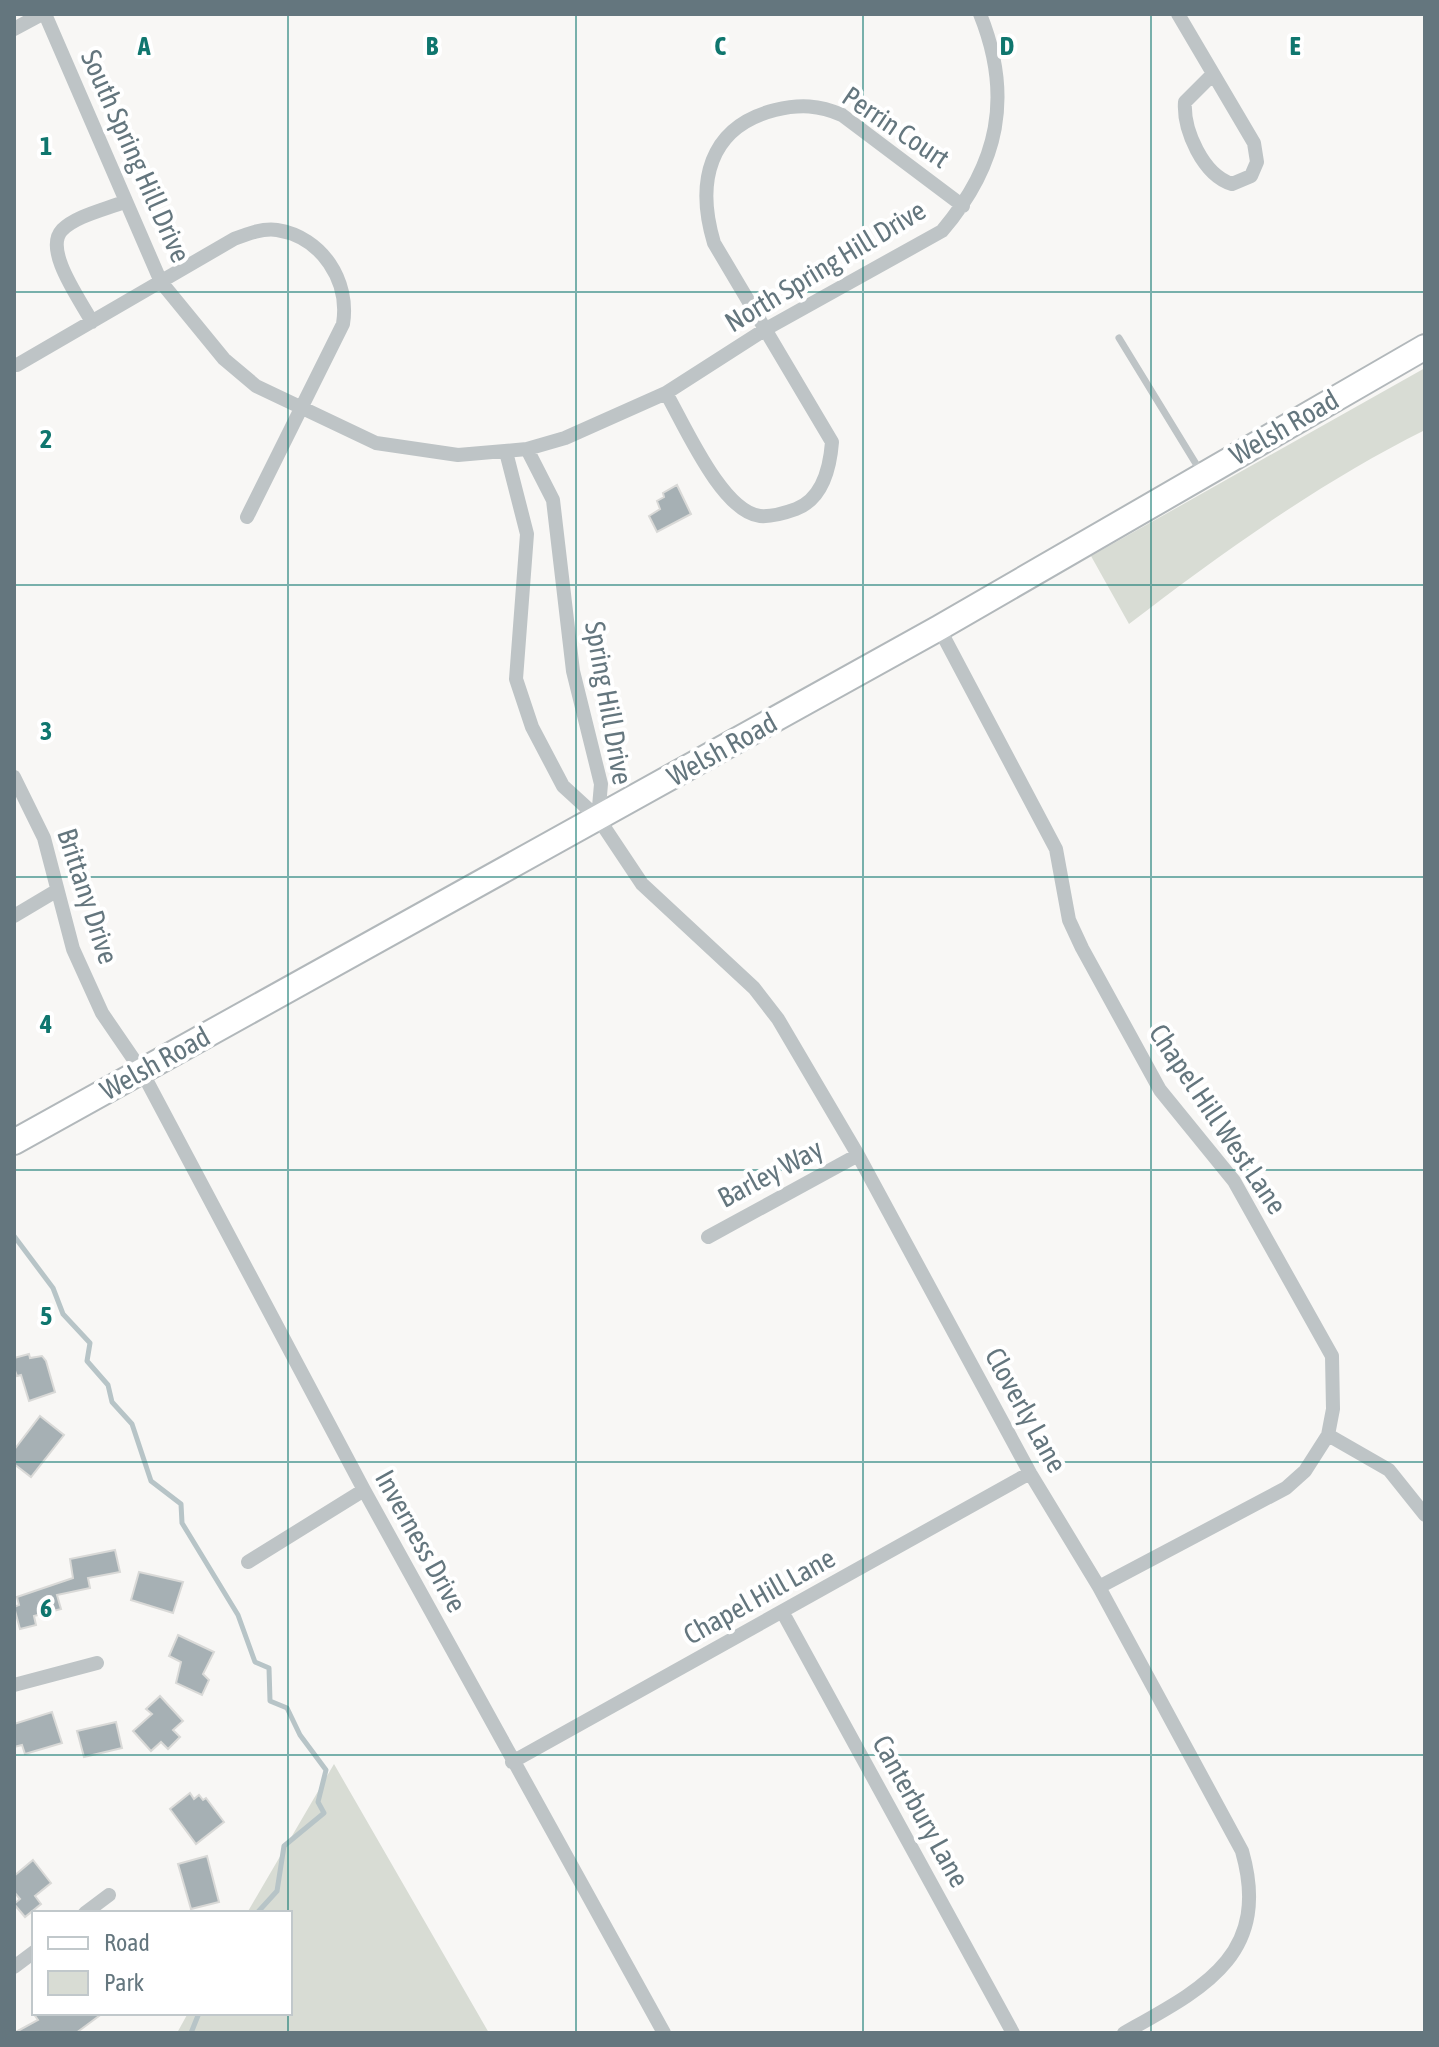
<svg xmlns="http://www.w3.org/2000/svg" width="1439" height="2047" font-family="'Asap Condensed',sans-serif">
<rect width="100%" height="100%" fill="#f8f7f5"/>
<path fill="#d8dcd4" d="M 1425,368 L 1425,430 C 1319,483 1223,552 1129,624 L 1091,556 Z
M 334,1764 L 489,2033 L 177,2033 L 188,2013 L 290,2013 L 290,1913 L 247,1913 Z"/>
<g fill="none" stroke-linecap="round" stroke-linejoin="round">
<path stroke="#b7c4c7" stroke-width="5" d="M 14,1236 L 53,1288 L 63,1314 L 90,1343 L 87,1361 L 108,1385 L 112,1402 L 132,1424 L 151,1481 L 181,1504 L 182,1523 L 238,1615 L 255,1662 L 269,1668 L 270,1701 L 287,1708 L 300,1735 L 326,1770 L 318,1802 L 324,1813 L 284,1846 L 277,1891 L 257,1913
M 191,2033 L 199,2013"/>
</g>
<path fill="#a6b0b4" stroke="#d9d9d7" stroke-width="2" d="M 677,485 L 691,514 L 657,532 L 649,516 L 660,509 L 657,501 L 664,497 L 663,493 Z
M 29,1354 L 30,1358 L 42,1356 L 46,1361 L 55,1392 L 29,1401 L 21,1375 L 17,1376 L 14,1368 L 14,1358 Z
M 40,1416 L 64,1435 L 31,1477 L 14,1464 L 14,1450 Z
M 115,1550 L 120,1572 L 88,1578 L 90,1588 L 57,1595 L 61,1609 L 34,1616 L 36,1625 L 20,1629 L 14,1607 L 19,1605 L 17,1597 L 73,1578 L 70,1559 Z
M 139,1572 L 183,1582 L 173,1613 L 131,1600 Z
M 178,1635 L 214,1652 L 203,1674 L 209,1680 L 202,1695 L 176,1683 L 181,1662 L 169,1656 Z
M 160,1696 L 183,1721 L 173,1730 L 180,1737 L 168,1749 L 161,1742 L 151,1751 L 133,1731 L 152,1714 L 146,1709 Z
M 52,1712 L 62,1743 L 25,1754 L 22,1745 L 14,1747 L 14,1724 Z
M 116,1722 L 122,1748 L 84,1757 L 77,1731 Z
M 190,1793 L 194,1799 L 199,1795 L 203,1800 L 206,1798 L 224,1822 L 196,1844 L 170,1809 Z
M 207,1856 L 219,1902 L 191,1909 L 178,1864 Z
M 33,1860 L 51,1883 L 35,1896 L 41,1904 L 25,1917 L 14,1904 L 20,1899 L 14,1892 L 14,1876 Z
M 33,2013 L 103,2013 L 76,2033 L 14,2033 L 38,2020 Z"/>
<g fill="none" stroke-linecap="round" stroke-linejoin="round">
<defs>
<path id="primary" d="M 14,1142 L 939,628 L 1425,347"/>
</defs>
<use href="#primary" stroke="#b2b8bb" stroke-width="28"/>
<path stroke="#bec4c6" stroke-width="7" d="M 1119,338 L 1201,472"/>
<path stroke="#bec4c6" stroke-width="14" d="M 45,14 L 161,282 L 224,359 L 256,386 L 376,443 L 458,455 L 527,449 L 565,438 L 666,393 L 766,329 L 942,231 C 999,164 1013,96 980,14
M 1178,14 L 1254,143 L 1257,162 L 1251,176 L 1232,184 C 1203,175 1183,130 1185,102 L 1213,74
M 14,29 L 42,14
M 92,322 C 81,301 43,250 62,230 C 77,215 108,209 126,201
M 17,365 L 234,239 C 247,234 262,228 277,230 C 322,237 350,281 343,324 L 247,517
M 666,393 C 684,424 722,512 760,516 C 772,517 785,513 796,509 C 822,499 830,468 832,442 L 714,243 C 696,183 708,127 775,110 C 800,104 819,105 842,115 L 963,206
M 527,449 L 553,500 L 573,671 L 601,784 L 598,818
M 506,452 L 527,534 L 516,679 L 532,727 L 563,786 L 598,818 L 642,884 L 754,988 L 778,1019 L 858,1155 L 1030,1473 L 1099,1587 L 1242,1851 C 1272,1956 1202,1989 1124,2033
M 939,628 L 1056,849 L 1069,920 L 1082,948 L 1160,1090 L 1234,1181 L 1332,1356 L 1333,1409 L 1328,1435 L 1305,1471 L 1286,1488 L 1099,1587
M 14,777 L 44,838 L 73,949 L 102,1013 L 141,1070 L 364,1490 L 664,2033
M 14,916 L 56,891
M 708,1237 L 858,1155
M 1328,1435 L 1389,1470 L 1425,1515
M 248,1562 L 364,1490
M 783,1613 L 1013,2033
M 14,1685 L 97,1663
M 512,1762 L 1030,1473
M 85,1913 L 109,1895
M 14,1967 L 34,1952"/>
<use href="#primary" stroke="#fff" stroke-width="24"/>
</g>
<path fill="none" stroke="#0f766e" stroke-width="2" stroke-opacity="0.55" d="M 288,14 L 288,1913M 576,14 L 576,2033M 863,14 L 863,2033M 1151,14 L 1151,2033M 14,292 L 1425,292M 14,585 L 1425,585M 14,877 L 1425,877M 14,1170 L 1425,1170M 14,1462 L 1425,1462M 14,1755 L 1425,1755M 288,2013 L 288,2033"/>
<g text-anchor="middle" stroke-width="8" stroke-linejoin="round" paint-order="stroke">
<g font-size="28" fill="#64767e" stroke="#fff">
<text transform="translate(896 127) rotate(34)" y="10">Perrin Court</text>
<text transform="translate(136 156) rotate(66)" y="10">South Spring Hill Drive</text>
<text transform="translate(825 266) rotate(-31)" y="10">North Spring Hill Drive</text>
<text transform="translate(1284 427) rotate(-30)" y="10">Welsh Road</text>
<text transform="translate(609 703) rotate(80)" y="10">Spring Hill Drive</text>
<text transform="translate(722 749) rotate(-29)" y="10">Welsh Road</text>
<text transform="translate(88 896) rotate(72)" y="10">Brittany Drive</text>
<text transform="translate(155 1063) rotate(-29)" y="10">Welsh Road</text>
<text transform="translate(1218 1119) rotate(56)" y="10">Chapel Hill West Lane</text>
<text transform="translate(770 1173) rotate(-28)" y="10">Barley Way</text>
<text transform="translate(1026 1410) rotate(61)" y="10">Cloverly Lane</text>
<text transform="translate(421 1541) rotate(61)" y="10">Inverness Drive</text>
<text transform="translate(759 1596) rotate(-29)" y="10">Chapel Hill Lane</text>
<text transform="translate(921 1811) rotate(61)" y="10">Canterbury Lane</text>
</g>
</g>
<g font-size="26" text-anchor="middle" font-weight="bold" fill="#0f766e" stroke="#fff" stroke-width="8" stroke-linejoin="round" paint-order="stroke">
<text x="144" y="55">A</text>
<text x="432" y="55">B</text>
<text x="720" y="55">C</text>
<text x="1007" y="55">D</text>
<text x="1295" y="55">E</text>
<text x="46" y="155">1</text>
<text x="46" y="448">2</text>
<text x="46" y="740">3</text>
<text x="46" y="1033">4</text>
<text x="46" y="1325">5</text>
<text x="46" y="1617">6</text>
</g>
<rect width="1439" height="2047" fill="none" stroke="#64767e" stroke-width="32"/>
<rect x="32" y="1911" width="260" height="104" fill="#ffffff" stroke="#c1c8cb" stroke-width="2"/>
<rect x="48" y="1937" width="40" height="12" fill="#ffffff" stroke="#c1c8cb" stroke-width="2"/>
<text x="104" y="1951" font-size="24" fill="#64767e">Road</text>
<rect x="48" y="1971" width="40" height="24" fill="#d8dcd4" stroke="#c1c8cb" stroke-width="2"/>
<text x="104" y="1991" font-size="24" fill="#64767e">Park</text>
</svg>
